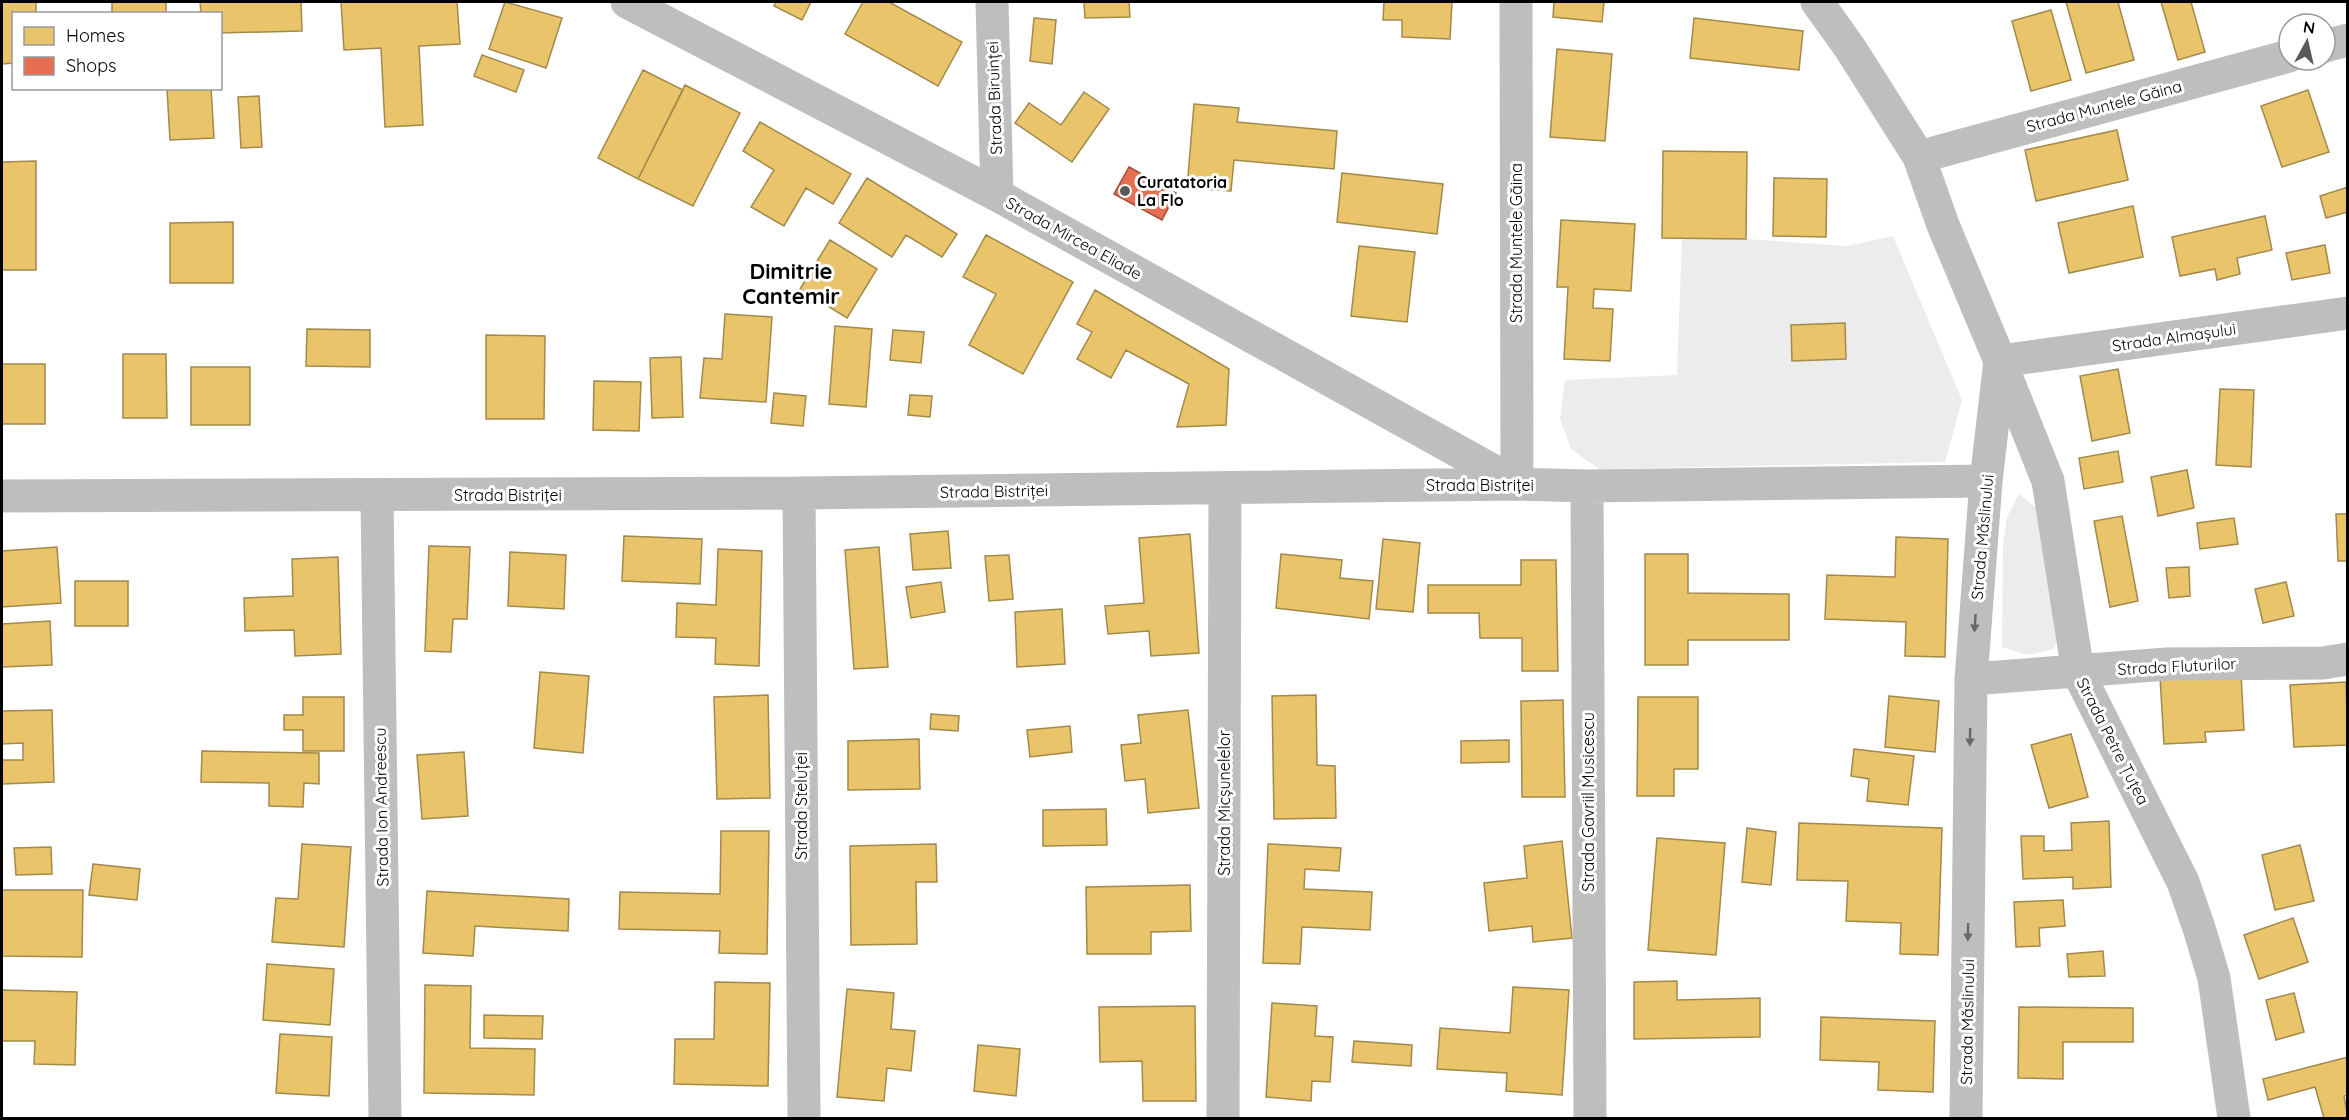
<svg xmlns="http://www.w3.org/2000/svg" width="2349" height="1120" font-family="Quicksand,sans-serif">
<rect width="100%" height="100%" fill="#fff"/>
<path fill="#ececec" d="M 1893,236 L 1962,400 L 1945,462 L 1599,469 L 1571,449 L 1560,419 L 1565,380 L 1677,375 L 1682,238 L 1746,239 L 1847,246 Z
M 2019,494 L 2037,509 L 2061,633 L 2054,649 L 2027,655 L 2002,647 L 2003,545 L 2007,517 Z"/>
<path fill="#e9c46a" stroke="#a3894a" stroke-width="1.5" d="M 2,2 L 36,2 L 36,14 L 14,14 L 14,63 L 2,64 Z
M 112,2 L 166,2 L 166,14 L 112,14 Z
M 200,2 L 301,2 L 302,31 L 220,33 L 220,14 L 201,14 Z
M 341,2 L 457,2 L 460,44 L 419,46 L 423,125 L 385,127 L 381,48 L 344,50 Z
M 505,2 L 562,18 L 546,68 L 489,49 Z
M 776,2 L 811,2 L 802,20 L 774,6 Z
M 863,2 L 889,2 L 962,42 L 938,86 L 845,34 Z
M 1084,2 L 1129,2 L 1130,17 L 1085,18 Z
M 1384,2 L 1452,2 L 1450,39 L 1402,37 L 1402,20 L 1383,20 Z
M 1554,2 L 1604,2 L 1602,22 L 1553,17 Z
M 2066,2 L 2118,2 L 2134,60 L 2086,73 Z
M 2161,2 L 2191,2 L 2205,52 L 2178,60 Z
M 2051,10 L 2071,80 L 2031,91 L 2012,21 Z
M 1034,18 L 1056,20 L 1052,64 L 1030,61 Z
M 1694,18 L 1803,31 L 1799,70 L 1690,58 Z
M 1557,49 L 1612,54 L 1605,141 L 1550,137 Z
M 482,55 L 524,70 L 516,92 L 474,76 Z
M 643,70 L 683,90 L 638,179 L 598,158 Z
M 685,85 L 740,113 L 693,206 L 638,179 Z
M 211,88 L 214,138 L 170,140 L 167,89 Z
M 2308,90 L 2329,152 L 2282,167 L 2261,106 Z
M 1084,92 L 1109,109 L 1072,162 L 1015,123 L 1029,103 L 1061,125 Z
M 259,96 L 262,147 L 241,148 L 238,97 Z
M 1194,104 L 1239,108 L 1237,122 L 1337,131 L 1334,169 L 1234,160 L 1231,191 L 1187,188 Z
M 760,122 L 851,174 L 833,204 L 806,188 L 784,226 L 751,207 L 774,170 L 743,151 Z
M 2117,130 L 2128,180 L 2036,201 L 2025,150 Z
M 1663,151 L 1747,152 L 1746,239 L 1662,238 Z
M 36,161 L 36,270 L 2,270 L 2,162 Z
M 1342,173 L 1443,184 L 1437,234 L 1337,222 Z
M 867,178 L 957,234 L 942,257 L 906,235 L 892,257 L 839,223 Z
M 1774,178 L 1827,179 L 1826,237 L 1773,236 Z
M 2348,187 L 2348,212 L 2326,218 L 2320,196 Z
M 2133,206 L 2143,257 L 2069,273 L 2058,223 Z
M 2265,216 L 2272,250 L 2237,258 L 2240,274 L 2217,280 L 2215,269 L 2180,276 L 2172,237 Z
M 1561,220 L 1635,224 L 1631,291 L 1594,289 L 1593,308 L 1613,309 L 1610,361 L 1564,359 L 1568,287 L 1557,287 Z
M 233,222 L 233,283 L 170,283 L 170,223 Z
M 986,235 L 1073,282 L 1023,374 L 969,345 L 996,294 L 963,277 Z
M 830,240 L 877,269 L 847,318 L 800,289 Z
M 2325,245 L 2330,273 L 2292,280 L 2286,253 Z
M 1359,246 L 1415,252 L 1407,322 L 1351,316 Z
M 1095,290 L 1229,369 L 1226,425 L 1177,427 L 1189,384 L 1126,350 L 1111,378 L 1077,359 L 1092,332 L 1077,324 Z
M 725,314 L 772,317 L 766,402 L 700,398 L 704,358 L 722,359 Z
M 1845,323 L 1846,359 L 1792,361 L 1791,325 Z
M 835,326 L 872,329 L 866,407 L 829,404 Z
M 307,329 L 370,330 L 370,367 L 306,366 Z
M 893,330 L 924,332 L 921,363 L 890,360 Z
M 486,335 L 545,336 L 544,419 L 486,419 Z
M 123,354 L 166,354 L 167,418 L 123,418 Z
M 681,357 L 683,417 L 652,418 L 650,358 Z
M 2,364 L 45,364 L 45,424 L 2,424 Z
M 191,367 L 250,367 L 250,425 L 191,425 Z
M 2118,369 L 2130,433 L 2092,441 L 2080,376 Z
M 594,381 L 641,382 L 639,431 L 593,430 Z
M 2220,389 L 2254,390 L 2251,467 L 2216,465 Z
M 774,393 L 806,396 L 803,426 L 771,423 Z
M 910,395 L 932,396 L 930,417 L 908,415 Z
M 2118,451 L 2123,482 L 2084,489 L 2079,458 Z
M 2187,470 L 2194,508 L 2158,516 L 2151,477 Z
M 2336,514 L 2348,514 L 2348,561 L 2338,561 Z
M 2122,516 L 2138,601 L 2110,607 L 2094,521 Z
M 2234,518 L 2238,544 L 2200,549 L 2197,523 Z
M 948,531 L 951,568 L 913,570 L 910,534 Z
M 1190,534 L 1199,653 L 1151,656 L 1149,631 L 1108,634 L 1105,606 L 1144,603 L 1139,538 Z
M 624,536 L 702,539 L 700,584 L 622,581 Z
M 1896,537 L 1948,539 L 1945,657 L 1905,656 L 1906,622 L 1825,619 L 1827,575 L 1895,577 Z
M 1383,539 L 1420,543 L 1413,612 L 1376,609 Z
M 429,546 L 470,547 L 467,619 L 453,619 L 451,652 L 425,651 Z
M 57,547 L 61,603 L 2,607 L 2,551 Z
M 879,547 L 888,667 L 854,669 L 845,550 Z
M 718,549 L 762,551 L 759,666 L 715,664 L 716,638 L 676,637 L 677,603 L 716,605 Z
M 510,552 L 566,555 L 564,609 L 508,606 Z
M 1281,554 L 1342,560 L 1340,578 L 1373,581 L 1369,619 L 1276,608 Z
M 1645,554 L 1688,554 L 1688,593 L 1789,594 L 1789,640 L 1688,640 L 1688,665 L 1645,665 Z
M 1009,555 L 1013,599 L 989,601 L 985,556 Z
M 338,557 L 341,654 L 295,656 L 294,630 L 245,631 L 244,598 L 293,596 L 292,559 Z
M 1521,560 L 1556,560 L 1558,671 L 1522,671 L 1522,638 L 1480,638 L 1479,613 L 1428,613 L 1428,585 L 1521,585 Z
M 2189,567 L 2190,596 L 2169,598 L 2166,568 Z
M 75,581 L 128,581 L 128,626 L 75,626 Z
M 941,582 L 945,612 L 911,618 L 906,587 Z
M 2286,582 L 2294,616 L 2263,623 L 2255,589 Z
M 1062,609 L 1065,664 L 1017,667 L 1015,612 Z
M 50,621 L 52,665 L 2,667 L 2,624 Z
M 540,672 L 589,676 L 583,753 L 534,748 Z
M 2241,674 L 2244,730 L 2205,732 L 2206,742 L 2164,744 L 2160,677 Z
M 2346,682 L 2348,745 L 2294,747 L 2290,685 Z
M 768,695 L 770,798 L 717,799 L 714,697 Z
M 1316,695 L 1317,765 L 1335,766 L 1336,818 L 1274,819 L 1272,696 Z
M 1889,696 L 1939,701 L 1935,752 L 1885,747 Z
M 303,697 L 344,697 L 344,751 L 303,751 L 303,730 L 284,730 L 284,715 L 303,715 Z
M 1638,697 L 1698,697 L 1698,769 L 1674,769 L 1674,796 L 1637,796 Z
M 1563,700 L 1565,797 L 1522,797 L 1521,701 Z
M 52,710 L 54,782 L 2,784 L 2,760 L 23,760 L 23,743 L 2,744 L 2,711 Z
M 1188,710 L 1199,808 L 1148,813 L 1145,779 L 1125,781 L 1121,745 L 1141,743 L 1138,715 Z
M 931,714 L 959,716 L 958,731 L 930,729 Z
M 1070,726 L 1072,752 L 1030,757 L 1027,730 Z
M 2071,734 L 2088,797 L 2049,808 L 2031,745 Z
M 919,739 L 920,789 L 848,790 L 848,741 Z
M 1509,740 L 1509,762 L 1461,763 L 1461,741 Z
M 1854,749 L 1914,756 L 1908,805 L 1867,801 L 1869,779 L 1851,776 Z
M 202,751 L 319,753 L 319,784 L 304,783 L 303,807 L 269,806 L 269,783 L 201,782 Z
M 464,752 L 468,816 L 422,819 L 417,755 Z
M 1106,809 L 1107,845 L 1043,846 L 1043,810 Z
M 2109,821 L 2111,887 L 2073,889 L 2073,877 L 2023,879 L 2021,836 L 2044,836 L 2044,851 L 2072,850 L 2071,823 Z
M 1799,823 L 1942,828 L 1938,955 L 1900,954 L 1901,923 L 1846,921 L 1848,881 L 1797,880 Z
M 1747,828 L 1776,832 L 1771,885 L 1742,882 Z
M 721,831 L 769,831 L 767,954 L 719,953 L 720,931 L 619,929 L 620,892 L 720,894 Z
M 1657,838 L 1725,843 L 1716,955 L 1648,950 Z
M 1562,841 L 1572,938 L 1533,942 L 1532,926 L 1489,931 L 1484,883 L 1527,878 L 1524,846 Z
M 302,844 L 351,847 L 344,947 L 272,942 L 276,898 L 298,899 Z
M 936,844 L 937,882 L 916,882 L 917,944 L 851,945 L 850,846 Z
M 1268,844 L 1341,848 L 1339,871 L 1305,869 L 1304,889 L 1372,892 L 1370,930 L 1302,927 L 1300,964 L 1263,963 Z
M 2300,845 L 2314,901 L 2275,910 L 2262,855 Z
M 51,847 L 52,874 L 16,875 L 14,848 Z
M 93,864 L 140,869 L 137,900 L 89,895 Z
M 1190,885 L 1191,931 L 1151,932 L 1151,954 L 1087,954 L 1086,887 Z
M 2,890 L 83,890 L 82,957 L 2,956 Z
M 427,891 L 569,899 L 568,931 L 475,926 L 473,956 L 423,953 Z
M 2063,900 L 2065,926 L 2039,928 L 2040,946 L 2016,947 L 2014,902 Z
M 2293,918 L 2308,962 L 2259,979 L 2244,935 Z
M 2103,951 L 2105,976 L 2069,977 L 2067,954 Z
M 267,964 L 334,969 L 330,1025 L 263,1020 Z
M 1677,981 L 1677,1000 L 1760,998 L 1760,1037 L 1634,1039 L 1634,982 Z
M 715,982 L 770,983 L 768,1086 L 674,1084 L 675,1039 L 714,1039 Z
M 425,985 L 471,986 L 470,1048 L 535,1049 L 534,1095 L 424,1093 Z
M 1513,987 L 1569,990 L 1562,1095 L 1506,1091 L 1507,1073 L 1437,1069 L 1440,1028 L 1510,1033 Z
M 847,989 L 894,993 L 891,1029 L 915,1031 L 911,1071 L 887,1068 L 884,1101 L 837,1097 Z
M 2,990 L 77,992 L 75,1065 L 34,1064 L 35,1041 L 2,1041 Z
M 2294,993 L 2304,1032 L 2276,1040 L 2266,1000 Z
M 1272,1003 L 1317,1006 L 1315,1036 L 1333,1037 L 1330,1082 L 1312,1081 L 1311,1101 L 1266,1097 Z
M 1195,1006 L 1196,1101 L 1143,1101 L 1142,1061 L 1100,1062 L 1099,1007 Z
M 2019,1007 L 2133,1008 L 2133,1042 L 2063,1042 L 2063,1079 L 2018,1078 Z
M 484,1015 L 543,1016 L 542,1039 L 484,1038 Z
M 1821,1017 L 1935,1021 L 1933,1092 L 1878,1090 L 1879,1062 L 1820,1060 Z
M 280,1034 L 332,1037 L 329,1096 L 276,1093 Z
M 1354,1041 L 1412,1045 L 1411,1066 L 1352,1062 Z
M 978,1045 L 1020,1049 L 1016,1096 L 974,1091 Z
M 2348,1057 L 2348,1095 L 2344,1096 L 2348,1118 L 2324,1118 L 2315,1087 L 2268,1100 L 2263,1079 Z"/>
<path fill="#e76f51" stroke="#a24e39" stroke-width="1.5" d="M 1129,167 L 1176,193 L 1162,220 L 1114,194 Z"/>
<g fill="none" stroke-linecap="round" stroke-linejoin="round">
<path stroke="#bebebe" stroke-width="33" d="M 627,2 L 997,195 L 1517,484 L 1516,2
M 992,2 L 997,195
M 1817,2 L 1850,48 L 1919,157 L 1943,225 L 2000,361 L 1986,481 L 1971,679 L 1966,1118
M 2325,46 L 2348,40
M 1919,157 L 2289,56
M 1587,486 L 1590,1118
M 799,493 L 804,1118
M 2,496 L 799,493 L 1517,484 L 1587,486 L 1986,481
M 377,496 L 385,1118
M 1971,679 L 2167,664 L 2323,663 L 2348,659
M 1223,1118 L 1225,488
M 2234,1118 L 2214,978 L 2199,928 L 2183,882 L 2078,672 L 2048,481 L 2000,361 L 2348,313"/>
</g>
<defs><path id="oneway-solid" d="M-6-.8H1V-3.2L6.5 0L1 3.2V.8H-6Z" transform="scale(1.5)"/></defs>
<g fill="#686868">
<use href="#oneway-solid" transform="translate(1975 623) rotate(94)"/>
<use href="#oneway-solid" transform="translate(1970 737) rotate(91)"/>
<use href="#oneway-solid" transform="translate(1968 932) rotate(91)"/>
</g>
<circle fill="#595959" stroke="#fff" stroke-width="2" cx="1125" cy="191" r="6"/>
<g text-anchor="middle" stroke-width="6" stroke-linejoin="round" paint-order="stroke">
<g font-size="16" fill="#000" stroke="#fff">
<text transform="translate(994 98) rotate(-92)" y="6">Strada Biruinței</text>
<text transform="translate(2104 106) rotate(-15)" y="6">Strada Muntele Găina</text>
<text transform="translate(1074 238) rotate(29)" y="6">Strada Mircea Eliade</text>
<text transform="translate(1516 243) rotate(-90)" y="6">Strada Muntele Găina</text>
<text transform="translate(2174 337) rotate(-8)" y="6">Strada Almașului</text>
<text x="1480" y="491">Strada Bistriței</text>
<text transform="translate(994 491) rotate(-1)" y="6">Strada Bistriței</text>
<text x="508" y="501">Strada Bistriței</text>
<text transform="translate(1982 537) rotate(-85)" y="6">Strada Măslinului</text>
<text transform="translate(2177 666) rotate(-3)" y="6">Strada Fluturilor</text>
<text transform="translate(2113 741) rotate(63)" y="6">Strada Petre Țuțea</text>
<text transform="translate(1588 802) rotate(-90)" y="6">Strada Gavriil Musicescu</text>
<text transform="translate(1224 803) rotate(-90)" y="6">Strada Micșunelelor</text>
<text transform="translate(801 806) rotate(-90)" y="6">Strada Steluței</text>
<text transform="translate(381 807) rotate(-91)" y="6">Strada Ion Andreescu</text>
<text transform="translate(1967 1022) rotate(-89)" y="6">Strada Măslinului</text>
</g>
<g font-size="16" font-weight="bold" fill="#000" stroke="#fff" text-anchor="start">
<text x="1137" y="188">Curatatoria<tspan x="1137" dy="18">La Flo</tspan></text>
</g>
<g font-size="22" font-weight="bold" fill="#000" stroke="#fff">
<text x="791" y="279">Dimitrie<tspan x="791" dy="25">Cantemir</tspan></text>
</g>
</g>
<rect width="2349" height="1120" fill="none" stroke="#000000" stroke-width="6"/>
<rect x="12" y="12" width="210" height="78" fill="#ffffff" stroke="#999999" stroke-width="1.5"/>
<rect x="24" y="27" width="30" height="18" fill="#e9c46a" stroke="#999999" stroke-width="1.5"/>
<text x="66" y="42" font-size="18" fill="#000000">Homes</text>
<rect x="24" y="57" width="30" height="18" fill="#e76f51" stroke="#999999" stroke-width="1.5"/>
<text x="66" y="72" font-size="18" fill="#000000">Shops</text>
<g transform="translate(2307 42) rotate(8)"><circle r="28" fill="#ffffff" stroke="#999999" stroke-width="1.5"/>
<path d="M0-4.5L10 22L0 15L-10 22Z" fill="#595959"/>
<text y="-9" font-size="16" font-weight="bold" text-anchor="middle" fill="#000000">N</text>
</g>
</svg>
